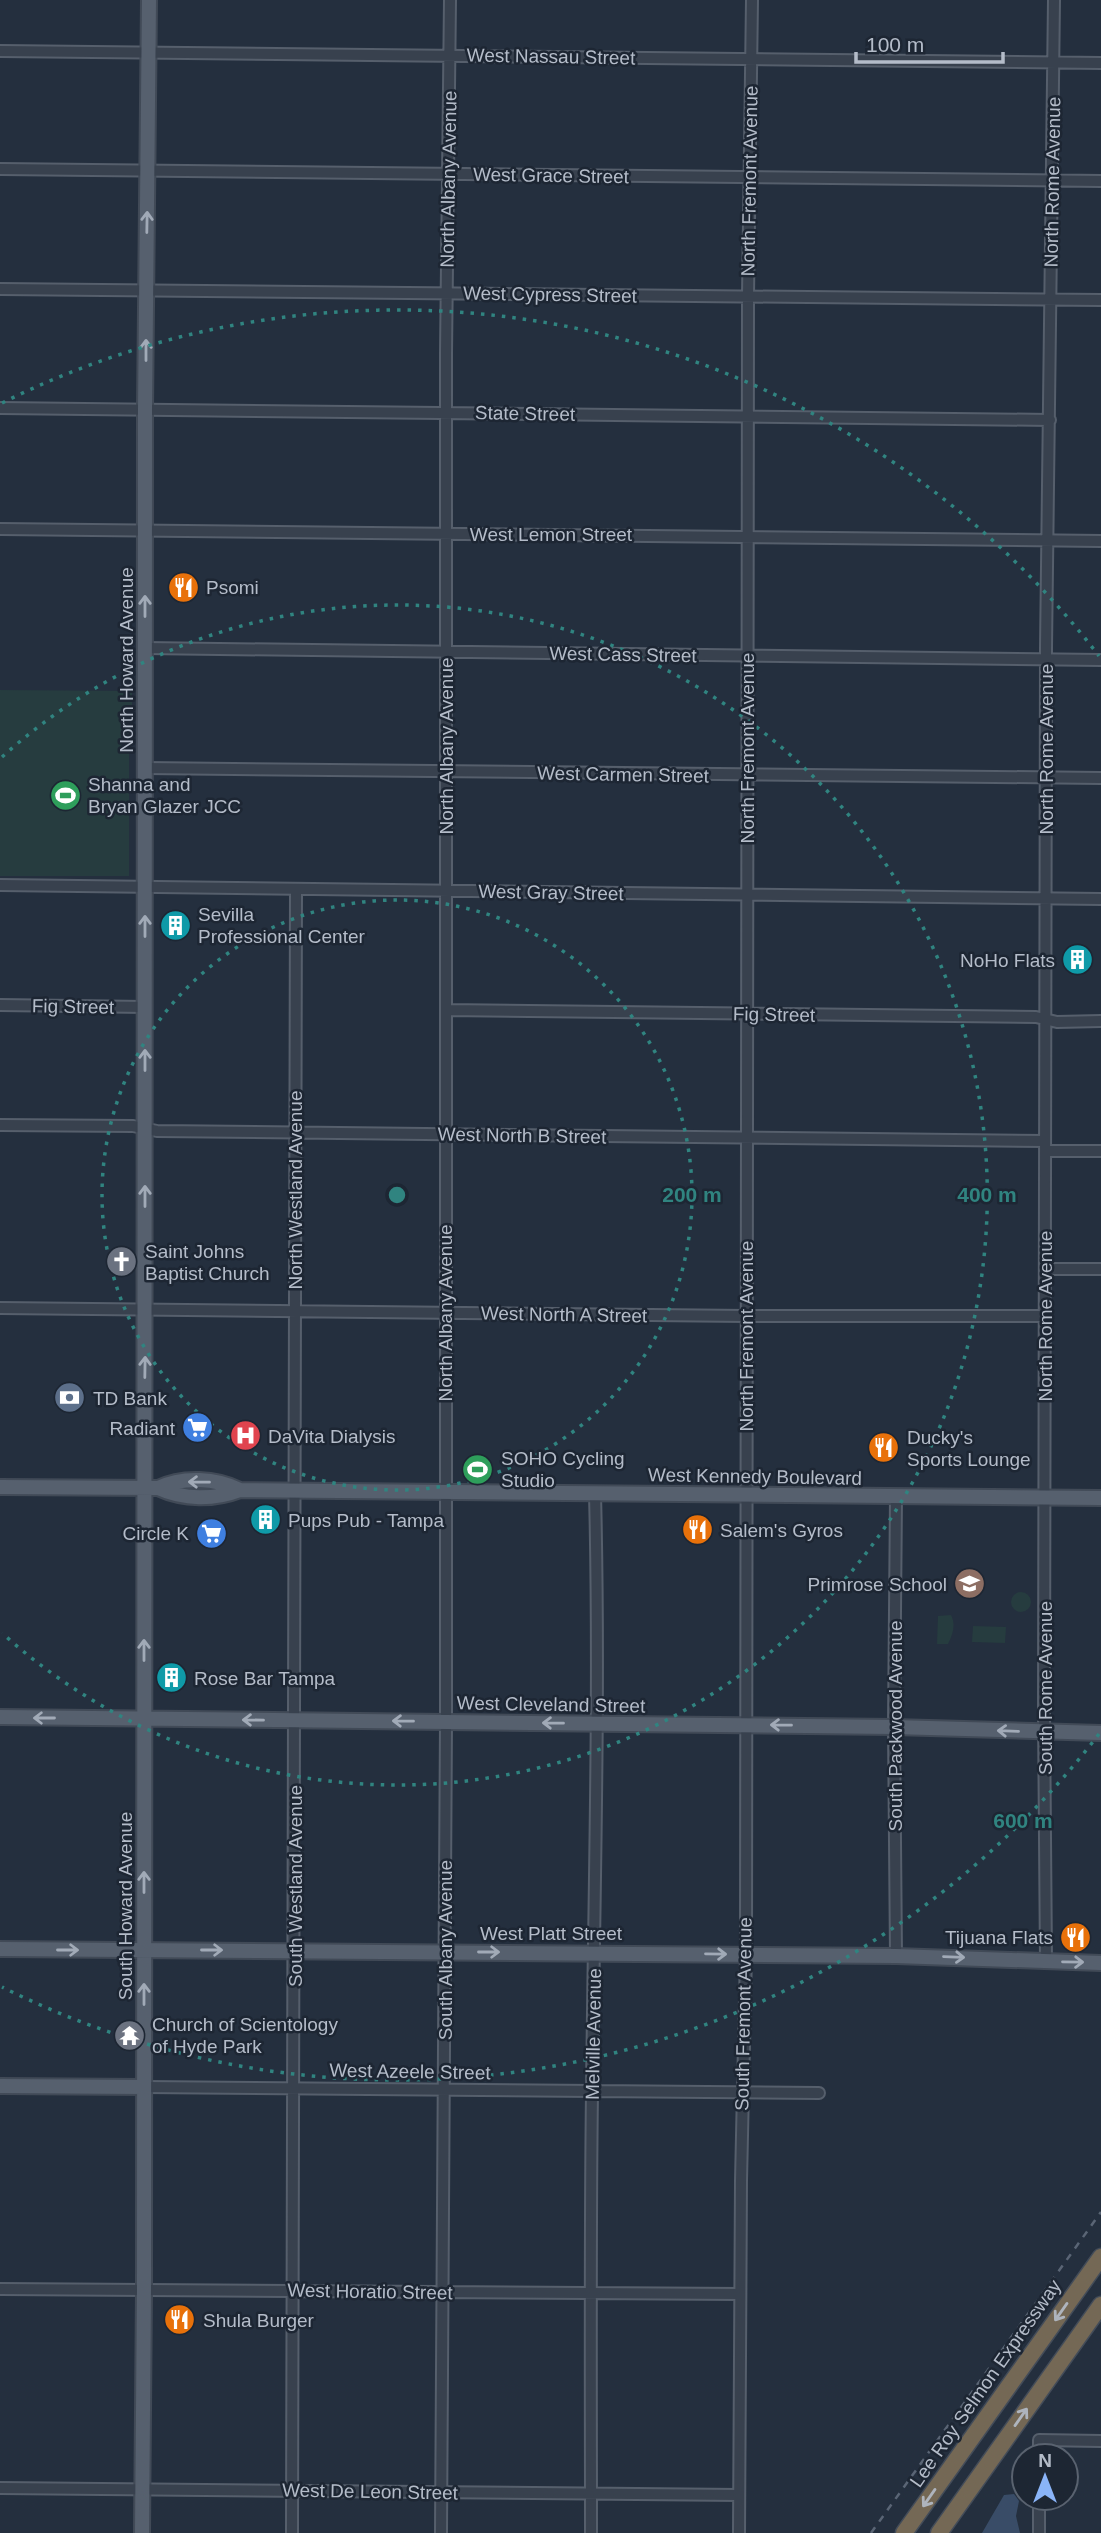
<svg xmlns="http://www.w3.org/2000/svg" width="1101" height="2533" font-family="Helvetica,sans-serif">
<rect width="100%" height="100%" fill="#242f3e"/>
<path fill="#263c3f" d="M 0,690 L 132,691 L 132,710 L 129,718 L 129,876 L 0,876 Z
M1011 1602a10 10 0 1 1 20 0a10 10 0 1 1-20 0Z
M 951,1615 C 956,1625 953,1634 948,1644 L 937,1644 L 938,1616 Z
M 973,1626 L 1006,1627 L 1005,1643 L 972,1642 Z"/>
<path fill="#394c67" d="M 1014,2494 L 1019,2501 L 1016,2516 L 1020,2533 L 982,2533 L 1004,2495 Z"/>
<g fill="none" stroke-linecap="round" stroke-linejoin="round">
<defs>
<path id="minor" d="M 0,51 L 1101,63
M 0,169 L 1101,181
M 0,289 L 1101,300
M 0,408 L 1050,420
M 0,529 L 1101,541
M 145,648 L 1101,660
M 145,768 L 1101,778
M 0,885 L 1101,899
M 0,1005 L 145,1007
M 446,1010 L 1036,1017 L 1057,1022 L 1101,1021
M 0,1125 L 133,1126 L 157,1131 L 1045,1141
M 1045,1151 L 1101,1151
M 1045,1269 L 1101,1269
M 0,1308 L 746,1316 L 1045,1316
M 896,1496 L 894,1727 L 896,1956
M 1046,1962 L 1044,1713 L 1046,648 L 1054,0
M 144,2087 L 819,2093
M 0,2289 L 740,2294
M 1039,2456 L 1039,2440 L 1101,2441
M 0,2488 L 739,2495
M 1039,2498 L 1039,2533
M 292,2533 L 296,889
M 441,2533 L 446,1722 L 446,353 L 450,0
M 591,2533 C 591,2386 590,2240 592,2093 C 594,1893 600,1693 595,1494
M 739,2533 L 741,2181 L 746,1954 L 748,296 L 752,0"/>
<path id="major" d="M 0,1487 L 158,1488 C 183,1476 216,1478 240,1490
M 158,1488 C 184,1500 214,1500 240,1490 L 1101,1498
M 0,1717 L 894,1727 L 1101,1733
M 0,1949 L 896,1956 L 1101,1963
M 0,2086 L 144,2087
M 142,2533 L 144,2289 L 145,410 L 149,0"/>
<path id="highway" d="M 904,2533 L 1101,2257
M 939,2533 L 1101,2305"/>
</defs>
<use href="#minor" stroke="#565f6c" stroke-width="14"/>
<use href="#major" stroke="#414a57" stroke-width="18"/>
<use href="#highway" stroke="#434c59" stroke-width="19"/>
<use href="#minor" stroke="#38414e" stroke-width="10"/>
<use href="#major" stroke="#56606e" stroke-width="14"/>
<use href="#highway" stroke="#746855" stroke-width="16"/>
<path stroke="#5a6575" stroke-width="2.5" stroke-dasharray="7 7" stroke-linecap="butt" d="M 871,2533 L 1101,2212"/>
</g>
<defs><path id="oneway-shaft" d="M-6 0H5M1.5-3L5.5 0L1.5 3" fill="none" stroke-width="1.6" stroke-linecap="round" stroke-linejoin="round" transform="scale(1.75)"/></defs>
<g stroke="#a1aab7">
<use href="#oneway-shaft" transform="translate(147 222) rotate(-89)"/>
<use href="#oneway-shaft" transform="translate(146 350) rotate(-90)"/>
<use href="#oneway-shaft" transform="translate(145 606) rotate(-90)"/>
<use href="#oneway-shaft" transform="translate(145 926) rotate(-90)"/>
<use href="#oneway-shaft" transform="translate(145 1060) rotate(-90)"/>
<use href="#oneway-shaft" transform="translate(145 1196) rotate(-90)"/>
<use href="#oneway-shaft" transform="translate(145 1367) rotate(-89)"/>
<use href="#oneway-shaft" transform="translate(199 1482) rotate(-179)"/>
<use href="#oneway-shaft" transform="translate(144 1650) rotate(-90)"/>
<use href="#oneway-shaft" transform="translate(44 1718) rotate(-180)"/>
<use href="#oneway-shaft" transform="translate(253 1720) rotate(-179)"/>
<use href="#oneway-shaft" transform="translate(403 1721) rotate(-179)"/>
<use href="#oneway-shaft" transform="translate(553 1723) rotate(-179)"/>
<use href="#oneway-shaft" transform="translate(781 1725) rotate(-179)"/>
<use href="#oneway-shaft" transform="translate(1008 1731) rotate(-178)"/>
<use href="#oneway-shaft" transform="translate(144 1882) rotate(-90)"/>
<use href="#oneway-shaft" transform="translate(68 1950)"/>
<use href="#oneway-shaft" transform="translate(212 1950)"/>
<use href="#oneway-shaft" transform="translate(489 1952)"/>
<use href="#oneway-shaft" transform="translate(716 1954) rotate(1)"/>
<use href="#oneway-shaft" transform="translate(954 1957) rotate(2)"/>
<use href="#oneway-shaft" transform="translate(1073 1962) rotate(1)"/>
<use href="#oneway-shaft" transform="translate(144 1994) rotate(-90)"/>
</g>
<g stroke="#aeb4bd">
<use href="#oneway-shaft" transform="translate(1061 2312) rotate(125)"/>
<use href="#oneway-shaft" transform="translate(1021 2417) rotate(-55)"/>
<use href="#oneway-shaft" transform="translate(929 2498) rotate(125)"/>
</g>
<g fill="none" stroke="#308480" stroke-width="3.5" stroke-dasharray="3.5 7">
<circle cx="397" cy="1195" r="295"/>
<path d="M2 757A590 590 0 1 1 2 1633"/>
<path d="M1099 1734A885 885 0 0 1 2 1987M2 403A885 885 0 0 1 1099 656"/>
</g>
<defs>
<symbol id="restaurant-disc" viewBox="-11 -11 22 22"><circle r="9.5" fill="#e8710a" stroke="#1d2633"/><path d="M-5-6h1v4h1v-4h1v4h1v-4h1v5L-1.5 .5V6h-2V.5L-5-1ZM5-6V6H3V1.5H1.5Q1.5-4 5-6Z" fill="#fff"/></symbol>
<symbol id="stadium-disc" viewBox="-11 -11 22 22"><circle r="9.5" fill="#2e9e5b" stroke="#1d2633"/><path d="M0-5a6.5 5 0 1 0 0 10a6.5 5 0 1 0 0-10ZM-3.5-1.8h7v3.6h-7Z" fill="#fff"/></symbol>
<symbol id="building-disc" viewBox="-11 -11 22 22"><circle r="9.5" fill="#0f9aa8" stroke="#1d2633"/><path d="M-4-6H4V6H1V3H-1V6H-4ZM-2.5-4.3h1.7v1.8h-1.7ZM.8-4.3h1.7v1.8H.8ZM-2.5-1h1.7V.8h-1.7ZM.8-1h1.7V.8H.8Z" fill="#fff"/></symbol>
<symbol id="church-disc" viewBox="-11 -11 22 22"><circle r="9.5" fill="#6b7280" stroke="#1d2633"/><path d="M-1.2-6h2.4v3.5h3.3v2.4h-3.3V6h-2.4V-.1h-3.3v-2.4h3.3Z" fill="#fff"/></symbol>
<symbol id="bank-disc" viewBox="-11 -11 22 22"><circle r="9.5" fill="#5c6f8a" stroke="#1d2633"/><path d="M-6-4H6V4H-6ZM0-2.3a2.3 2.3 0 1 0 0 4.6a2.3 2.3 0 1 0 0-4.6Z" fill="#fff"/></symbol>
<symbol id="supermarket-disc" viewBox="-11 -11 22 22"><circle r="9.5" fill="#3f7fe0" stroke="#1d2633"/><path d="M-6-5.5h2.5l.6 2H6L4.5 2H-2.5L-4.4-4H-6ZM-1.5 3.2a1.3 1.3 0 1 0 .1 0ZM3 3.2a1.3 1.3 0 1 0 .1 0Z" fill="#fff"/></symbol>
<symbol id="hospital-disc" viewBox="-11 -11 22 22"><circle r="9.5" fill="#e0444e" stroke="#1d2633"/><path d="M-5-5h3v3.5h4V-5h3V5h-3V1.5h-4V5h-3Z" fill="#fff"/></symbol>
<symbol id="school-disc" viewBox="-11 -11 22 22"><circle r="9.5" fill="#8d6e63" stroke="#1d2633"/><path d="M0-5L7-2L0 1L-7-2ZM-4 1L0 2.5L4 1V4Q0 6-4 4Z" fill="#fff"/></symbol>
<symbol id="temple-disc" viewBox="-11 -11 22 22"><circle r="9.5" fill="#6b7280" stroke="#1d2633"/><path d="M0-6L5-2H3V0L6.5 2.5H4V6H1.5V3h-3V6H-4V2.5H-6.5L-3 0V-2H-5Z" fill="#fff"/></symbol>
</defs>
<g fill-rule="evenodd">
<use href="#restaurant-disc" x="166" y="570" width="35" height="35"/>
<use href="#stadium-disc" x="48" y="778" width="35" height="35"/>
<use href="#building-disc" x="158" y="908" width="35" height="35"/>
<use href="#building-disc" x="1060" y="942" width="35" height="35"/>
<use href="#church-disc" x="104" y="1244" width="35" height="35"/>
<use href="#bank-disc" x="52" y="1380" width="35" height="35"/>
<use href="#supermarket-disc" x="180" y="1410" width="35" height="35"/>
<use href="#hospital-disc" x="228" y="1418" width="35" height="35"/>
<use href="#restaurant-disc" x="866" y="1430" width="35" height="35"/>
<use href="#stadium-disc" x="460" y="1452" width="35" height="35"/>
<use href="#building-disc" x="248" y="1502" width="35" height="35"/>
<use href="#restaurant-disc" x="680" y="1512" width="35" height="35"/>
<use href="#supermarket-disc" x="194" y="1516" width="35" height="35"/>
<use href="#school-disc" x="952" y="1566" width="35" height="35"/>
<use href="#building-disc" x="154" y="1660" width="35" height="35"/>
<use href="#restaurant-disc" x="1058" y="1920" width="35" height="35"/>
<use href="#temple-disc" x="112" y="2018" width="35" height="35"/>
<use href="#restaurant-disc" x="162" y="2302" width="35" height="35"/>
</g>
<g text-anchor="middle" stroke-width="5" stroke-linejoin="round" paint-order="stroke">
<g font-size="19" fill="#b4bcc9" stroke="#1d2633">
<text transform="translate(551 56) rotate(1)" y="7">West Nassau Street</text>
<text transform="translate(551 175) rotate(1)" y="7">West Grace Street</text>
<text transform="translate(448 179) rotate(-89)" y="7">North Albany Avenue</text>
<text transform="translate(749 181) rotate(-89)" y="7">North Fremont Avenue</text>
<text transform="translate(1052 182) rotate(-89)" y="7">North Rome Avenue</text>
<text transform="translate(550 294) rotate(1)" y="7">West Cypress Street</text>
<text transform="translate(525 413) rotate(1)" y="7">State Street</text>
<text x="551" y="541">West Lemon Street</text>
<text transform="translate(623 654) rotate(1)" y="7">West Cass Street</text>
<text transform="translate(126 660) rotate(-90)" y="7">North Howard Avenue</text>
<text transform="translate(446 746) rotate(-90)" y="7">North Albany Avenue</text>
<text transform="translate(747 748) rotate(-90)" y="7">North Fremont Avenue</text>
<text transform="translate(1046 749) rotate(-90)" y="7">North Rome Avenue</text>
<text transform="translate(623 774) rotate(1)" y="7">West Carmen Street</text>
<text transform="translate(551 892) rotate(1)" y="7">West Gray Street</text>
<text transform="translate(73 1006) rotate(1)" y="7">Fig Street</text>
<text transform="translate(774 1014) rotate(1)" y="7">Fig Street</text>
<text transform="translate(522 1135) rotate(1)" y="7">West North B Street</text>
<text transform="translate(295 1190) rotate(-90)" y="7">North Westland Avenue</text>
<text transform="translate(445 1313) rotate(-90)" y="7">North Albany Avenue</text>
<text transform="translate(564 1314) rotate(1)" y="7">West North A Street</text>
<text transform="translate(1045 1316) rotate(-90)" y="7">North Rome Avenue</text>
<text transform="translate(746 1336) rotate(-90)" y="7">North Fremont Avenue</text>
<text transform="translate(755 1476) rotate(1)" y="7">West Kennedy Boulevard</text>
<text transform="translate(1045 1688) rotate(-90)" y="7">South Rome Avenue</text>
<text transform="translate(551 1704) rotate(1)" y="7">West Cleveland Street</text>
<text transform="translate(895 1726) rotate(-90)" y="7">South Packwood Avenue</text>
<text transform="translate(295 1886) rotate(-90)" y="7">South Westland Avenue</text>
<text transform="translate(125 1906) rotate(-90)" y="7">South Howard Avenue</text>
<text x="551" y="1940">West Platt Street</text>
<text transform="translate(445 1950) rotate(-90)" y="7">South Albany Avenue</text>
<text transform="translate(743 2014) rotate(-89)" y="7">South Fremont Avenue</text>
<text transform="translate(593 2034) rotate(-89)" y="7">Melville Avenue</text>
<text transform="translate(410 2071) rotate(1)" y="7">West Azeele Street</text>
<text transform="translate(370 2291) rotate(1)" y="7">West Horatio Street</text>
<text transform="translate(985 2383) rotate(-55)" y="7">Lee Roy Selmon Expressway</text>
<text transform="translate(370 2491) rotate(1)" y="7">West De Leon Street</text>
</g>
<g font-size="19" fill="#b4bcc9" stroke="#1d2633" text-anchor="start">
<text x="206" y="594">Psomi</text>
<text x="88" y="791">Shanna and<tspan x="88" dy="22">Bryan Glazer JCC</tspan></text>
<text x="198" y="921">Sevilla<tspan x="198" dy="22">Professional Center</tspan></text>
<text x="1055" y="967" text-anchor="end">NoHo Flats</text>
<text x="145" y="1258">Saint Johns<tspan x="145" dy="22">Baptist Church</tspan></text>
<text x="93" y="1405">TD Bank</text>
<text x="175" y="1435" text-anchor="end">Radiant</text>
<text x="268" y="1443">DaVita Dialysis</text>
<text x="907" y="1444">Ducky's<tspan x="907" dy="22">Sports Lounge</tspan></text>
<text x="501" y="1465">SOHO Cycling<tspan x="501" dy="22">Studio</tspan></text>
<text x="288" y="1527">Pups Pub - Tampa</text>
<text x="720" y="1537">Salem's Gyros</text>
<text x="189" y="1540" text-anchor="end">Circle K</text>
<text x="947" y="1591" text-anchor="end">Primrose School</text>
<text x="194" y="1685">Rose Bar Tampa</text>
<text x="1053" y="1944" text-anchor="end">Tijuana Flats</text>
<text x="152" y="2031">Church of Scientology<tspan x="152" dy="22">of Hyde Park</tspan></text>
<text x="203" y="2327">Shula Burger</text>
</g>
</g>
<circle cx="397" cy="1195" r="10" fill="#308480" stroke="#1d2633" stroke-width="3.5"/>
<g font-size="21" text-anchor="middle" font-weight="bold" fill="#308480" stroke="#1d2633" stroke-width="5" stroke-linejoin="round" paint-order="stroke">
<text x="692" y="1202">200 m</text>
<text x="987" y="1202">400 m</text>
<text x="1023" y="1828">600 m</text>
</g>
<g transform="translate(1045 2477)"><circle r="33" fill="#1d2633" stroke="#59626f" stroke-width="2"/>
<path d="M0-5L12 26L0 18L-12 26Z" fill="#8ab4f8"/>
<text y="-10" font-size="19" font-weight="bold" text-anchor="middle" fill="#b4bcc9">N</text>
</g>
<path d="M856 52v10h147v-10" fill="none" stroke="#b4bcc9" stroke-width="3.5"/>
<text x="866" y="52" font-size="21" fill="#b4bcc9" stroke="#1d2633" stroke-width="5" paint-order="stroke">100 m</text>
</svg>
